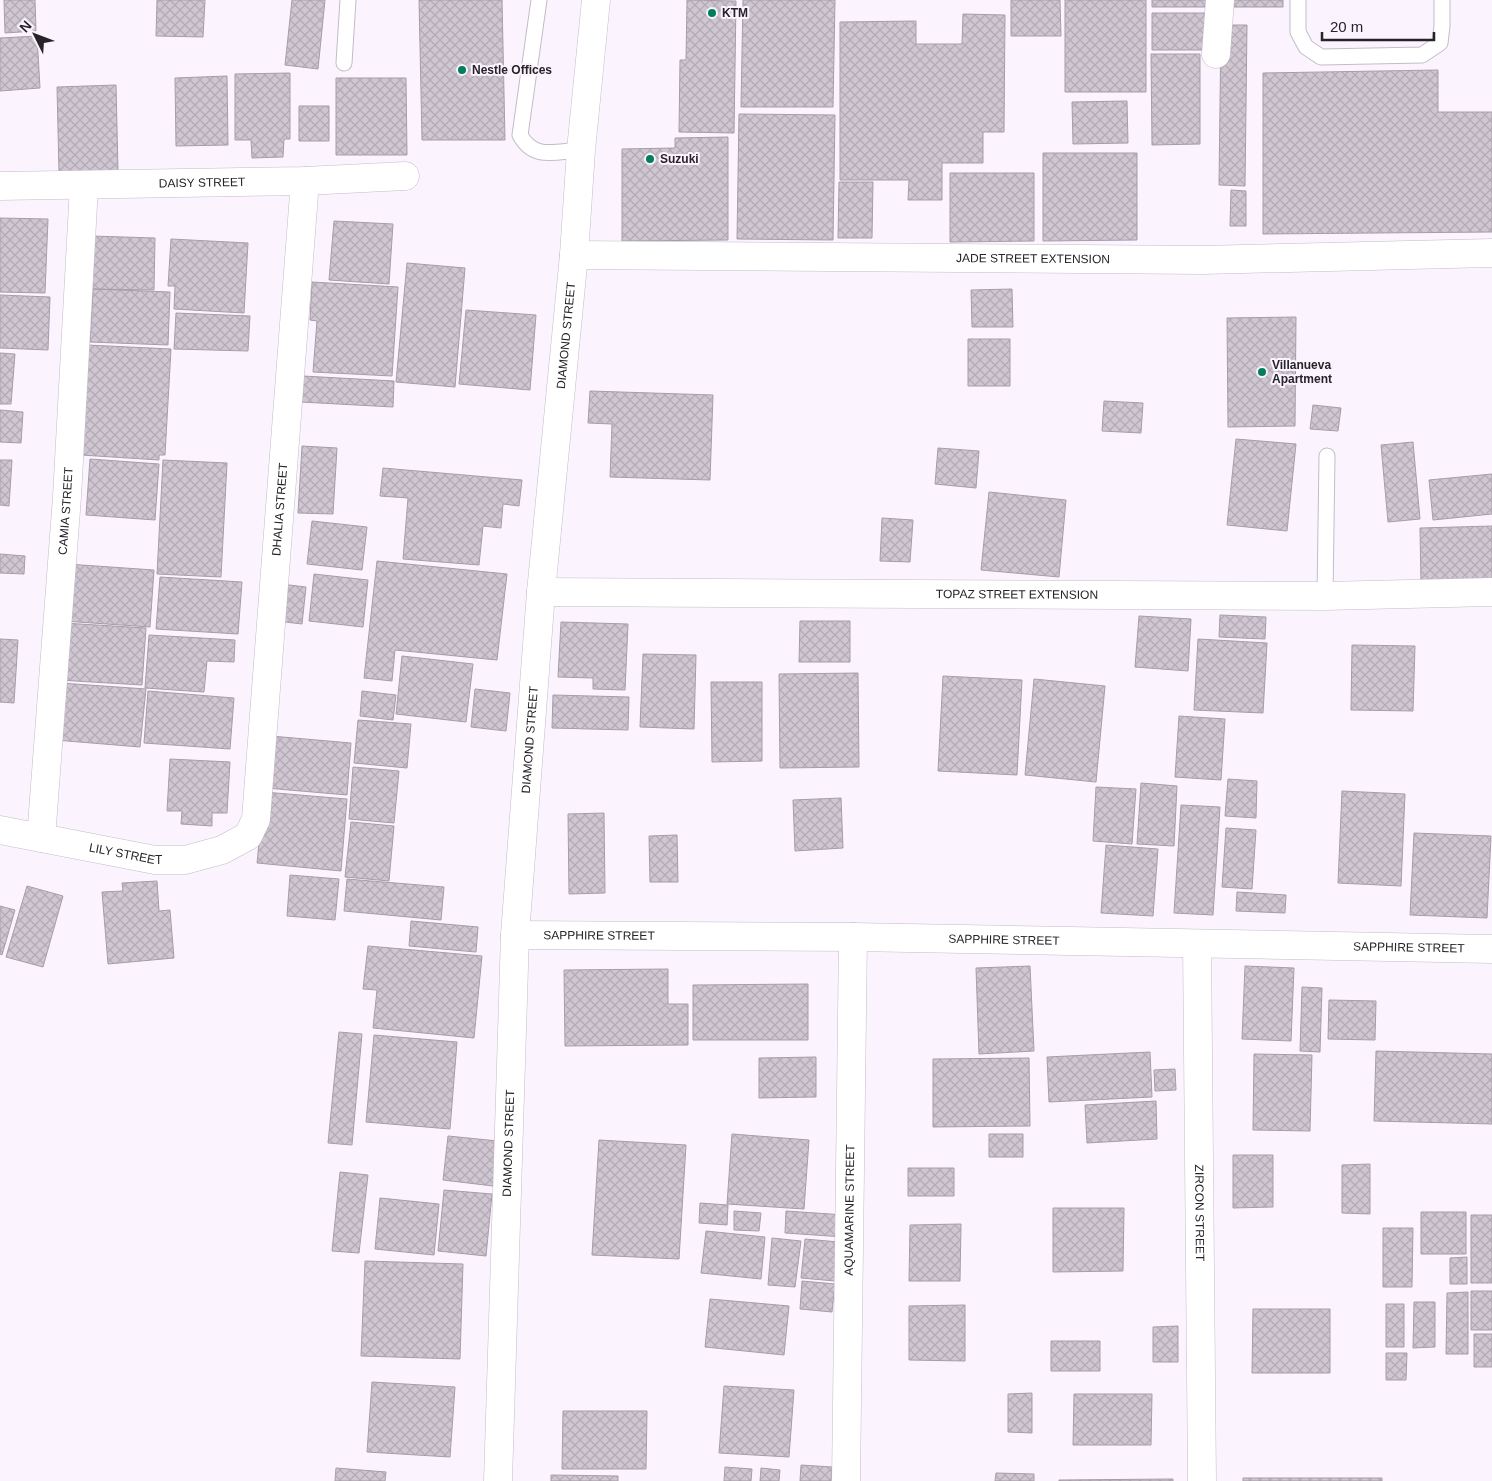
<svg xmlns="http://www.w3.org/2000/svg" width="1492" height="1481" font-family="Helvetica,sans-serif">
<defs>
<pattern id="building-cross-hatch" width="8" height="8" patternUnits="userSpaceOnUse" patternTransform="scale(1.25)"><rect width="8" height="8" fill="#cfc6d2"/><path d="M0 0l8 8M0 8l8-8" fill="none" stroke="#b2aab4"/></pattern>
</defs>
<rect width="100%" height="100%" fill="#fbf4fe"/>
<path fill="url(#building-cross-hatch)" stroke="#a69da9" d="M 4,0 L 35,0 L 36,31 L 5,33 Z
M 157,0 L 205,0 L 203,37 L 156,36 Z
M 292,0 L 325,0 L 318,69 L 285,65 Z
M 419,0 L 502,0 L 505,140 L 422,140 Z
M 687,0 L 736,1 L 734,133 L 679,132 L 680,60 L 686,60 Z
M 743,0 L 835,0 L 833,107 L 741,107 Z
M 1011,0 L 1060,0 L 1061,36 L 1011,36 Z
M 1065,0 L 1146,0 L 1146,92 L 1065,92 Z
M 1152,0 L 1207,0 L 1207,7 L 1152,7 Z
M 1232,0 L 1283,0 L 1283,7 L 1232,7 Z
M 1152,13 L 1206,13 L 1206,50 L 1152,50 Z
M 963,14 L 1005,15 L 1004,132 L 983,132 L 983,163 L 942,163 L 942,200 L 908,200 L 909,180 L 840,180 L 840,22 L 916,21 L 916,44 L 962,44 Z
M 1221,25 L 1247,25 L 1245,186 L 1219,185 Z
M 37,36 L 40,88 L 0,91 L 0,38 Z
M 1151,54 L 1200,54 L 1200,144 L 1152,145 Z
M 1438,70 L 1438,112 L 1492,112 L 1492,232 L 1263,234 L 1263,73 Z
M 290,73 L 290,139 L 284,139 L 283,157 L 252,158 L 251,140 L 235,140 L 235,74 Z
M 227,76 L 228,145 L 176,146 L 175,78 Z
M 336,78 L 406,78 L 407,155 L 336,155 Z
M 116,85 L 118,171 L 59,173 L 57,87 Z
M 1127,101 L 1128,143 L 1073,144 L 1072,102 Z
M 299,106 L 329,106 L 329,141 L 299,141 Z
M 739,114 L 835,115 L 833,240 L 737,239 Z
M 728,137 L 728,240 L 622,241 L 622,149 L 675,148 L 675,138 Z
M 1043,153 L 1137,153 L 1137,240 L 1043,241 Z
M 950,173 L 1034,173 L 1034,241 L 950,242 Z
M 839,182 L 873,182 L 872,238 L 838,238 Z
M 1231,190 L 1246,191 L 1246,226 L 1230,226 Z
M 0,218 L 48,219 L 45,293 L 0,292 Z
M 334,221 L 393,224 L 389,284 L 329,280 Z
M 92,236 L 155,238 L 154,290 L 91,289 Z
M 171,239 L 248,243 L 244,313 L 174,309 L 175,286 L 168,286 Z
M 407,263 L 465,268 L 455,387 L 396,382 Z
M 312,282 L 398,287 L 392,376 L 313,372 L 317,321 L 310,320 Z
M 93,289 L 170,292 L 168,345 L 90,342 Z
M 1012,289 L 1013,327 L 972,327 L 971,290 Z
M 0,295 L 50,297 L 48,350 L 0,348 Z
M 466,310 L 536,315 L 530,390 L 459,384 Z
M 176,313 L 250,316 L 248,351 L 174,349 Z
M 1296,317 L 1295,426 L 1228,427 L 1227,318 Z
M 968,339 L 1010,339 L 1010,386 L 968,386 Z
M 87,345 L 171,349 L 165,455 L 159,455 L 159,460 L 81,455 Z
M 0,353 L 15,354 L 11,404 L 0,404 Z
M 303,376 L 394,381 L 393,407 L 301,402 Z
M 590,391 L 713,395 L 710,480 L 610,477 L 612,424 L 588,423 Z
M 1104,401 L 1143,403 L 1141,433 L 1102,431 Z
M 1313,405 L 1341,408 L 1338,431 L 1310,429 Z
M 0,410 L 23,412 L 21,443 L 0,442 Z
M 1236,439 L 1296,444 L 1287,531 L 1227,525 Z
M 1413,442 L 1420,519 L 1388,522 L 1381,445 Z
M 302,446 L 337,448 L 333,514 L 298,513 Z
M 938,448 L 979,451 L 976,488 L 935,484 Z
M 90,459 L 159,464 L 155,520 L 86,515 Z
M 0,460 L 12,460 L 9,506 L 0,505 Z
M 163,460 L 227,463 L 221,577 L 157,574 Z
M 383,468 L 522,480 L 519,506 L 503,504 L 501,528 L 483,526 L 479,565 L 403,559 L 408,498 L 380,496 Z
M 1492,474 L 1492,514 L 1433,520 L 1429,480 Z
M 989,492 L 1066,500 L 1059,577 L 981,570 Z
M 882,518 L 913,520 L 910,562 L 880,561 Z
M 312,521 L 367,527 L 362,570 L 307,564 Z
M 1492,526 L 1492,582 L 1421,584 L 1420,528 Z
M 0,554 L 25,556 L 24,574 L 0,573 Z
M 377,561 L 507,574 L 497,660 L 395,650 L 392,681 L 364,678 Z
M 67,564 L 154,570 L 150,627 L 63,621 Z
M 314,574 L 368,580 L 363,627 L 309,621 Z
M 160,577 L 242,582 L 238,634 L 156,629 Z
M 281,584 L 306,587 L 302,624 L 277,621 Z
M 1220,615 L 1266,617 L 1265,639 L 1219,637 Z
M 1139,616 L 1191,619 L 1188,671 L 1135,667 Z
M 800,621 L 850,621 L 850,662 L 799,662 Z
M 561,622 L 628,624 L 625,690 L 593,689 L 593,678 L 558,677 Z
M 63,623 L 146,628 L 142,685 L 59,680 Z
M 149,635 L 235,640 L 234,662 L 207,661 L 204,692 L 145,688 Z
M 0,639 L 18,640 L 14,703 L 0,702 Z
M 1198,639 L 1267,643 L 1263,713 L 1194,710 Z
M 1352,645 L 1415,646 L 1413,711 L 1351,710 Z
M 643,654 L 696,655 L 694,729 L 640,727 Z
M 402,656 L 473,664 L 466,722 L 396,714 Z
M 858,673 L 859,767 L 780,768 L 779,674 Z
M 943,676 L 1022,680 L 1017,775 L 938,771 Z
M 1034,679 L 1105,686 L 1096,782 L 1025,775 Z
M 711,682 L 762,682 L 762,761 L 712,762 Z
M 60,683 L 146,689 L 140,747 L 55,740 Z
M 475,689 L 510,693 L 506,731 L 471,727 Z
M 148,691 L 234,698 L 230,749 L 144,743 Z
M 362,691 L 396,695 L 393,720 L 360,716 Z
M 553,695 L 629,697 L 628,730 L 552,728 Z
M 1179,716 L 1225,719 L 1221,780 L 1175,777 Z
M 358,720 L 411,724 L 407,768 L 354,763 Z
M 271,736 L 351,743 L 347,795 L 266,788 Z
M 170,759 L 230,762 L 227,813 L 212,813 L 212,826 L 181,824 L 182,811 L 167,811 Z
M 353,767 L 399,771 L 394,823 L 349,819 Z
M 1228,779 L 1257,781 L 1256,818 L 1225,816 Z
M 1141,783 L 1177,786 L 1174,846 L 1137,844 Z
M 1096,787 L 1136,789 L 1132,844 L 1093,841 Z
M 1342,791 L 1405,794 L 1401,886 L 1338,883 Z
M 264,792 L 347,799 L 341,871 L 257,863 Z
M 841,798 L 843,848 L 795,851 L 793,800 Z
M 1181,805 L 1220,807 L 1213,915 L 1174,913 Z
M 604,813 L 605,893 L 569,894 L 568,814 Z
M 351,822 L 394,826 L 389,881 L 345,877 Z
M 1226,828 L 1256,830 L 1252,889 L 1222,887 Z
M 1414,833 L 1491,836 L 1487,918 L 1410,915 Z
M 677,835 L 678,882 L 650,882 L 649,836 Z
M 1106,845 L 1158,849 L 1153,916 L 1101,913 Z
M 290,875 L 339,879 L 335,920 L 287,916 Z
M 347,879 L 444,887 L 441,920 L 344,911 Z
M 157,881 L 159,911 L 170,910 L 174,958 L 108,964 L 102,892 L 123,891 L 122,883 Z
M 27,886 L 63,896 L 43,967 L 6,957 Z
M 1237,892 L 1286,895 L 1285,913 L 1236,911 Z
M 0,906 L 15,910 L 2,955 L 0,954 Z
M 411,921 L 478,927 L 476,952 L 409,946 Z
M 368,946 L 482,956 L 474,1038 L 373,1028 L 377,990 L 363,989 Z
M 1030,966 L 1034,1051 L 979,1054 L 976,968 Z
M 1245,966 L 1294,968 L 1291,1041 L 1242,1039 Z
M 668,969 L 668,1004 L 688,1004 L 688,1045 L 565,1046 L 564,970 Z
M 808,984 L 808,1040 L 693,1040 L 693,985 Z
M 1302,987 L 1322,988 L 1320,1052 L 1300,1051 Z
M 1329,1000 L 1376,1001 L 1375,1040 L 1328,1039 Z
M 339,1032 L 362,1034 L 352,1145 L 328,1143 Z
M 374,1035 L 457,1042 L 450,1129 L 366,1122 Z
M 1376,1051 L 1492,1054 L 1492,1124 L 1374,1121 Z
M 1150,1052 L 1152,1097 L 1049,1102 L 1047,1057 Z
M 1254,1054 L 1312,1055 L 1310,1131 L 1253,1130 Z
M 816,1057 L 816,1097 L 759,1098 L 759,1058 Z
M 1029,1058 L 1030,1126 L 933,1127 L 933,1059 Z
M 1175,1069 L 1176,1090 L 1155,1091 L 1154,1070 Z
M 1156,1101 L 1157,1139 L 1087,1143 L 1085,1105 Z
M 732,1134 L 809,1140 L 804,1209 L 727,1204 Z
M 989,1134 L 1023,1134 L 1023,1157 L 989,1157 Z
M 448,1136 L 498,1141 L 493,1186 L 443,1180 Z
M 599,1140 L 686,1145 L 679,1259 L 592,1255 Z
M 1233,1155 L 1273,1155 L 1273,1207 L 1233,1208 Z
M 1370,1164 L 1370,1214 L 1342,1213 L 1342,1165 Z
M 908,1168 L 954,1168 L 954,1196 L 908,1196 Z
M 340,1172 L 368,1175 L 359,1253 L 332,1251 Z
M 444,1190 L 492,1194 L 486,1256 L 438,1251 Z
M 380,1198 L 439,1204 L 434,1255 L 375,1249 Z
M 700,1203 L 728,1205 L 727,1225 L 699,1223 Z
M 1053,1208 L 1124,1208 L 1123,1271 L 1053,1272 Z
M 734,1211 L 761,1213 L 759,1231 L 734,1230 Z
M 786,1211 L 845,1215 L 844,1237 L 785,1233 Z
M 1421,1212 L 1466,1212 L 1466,1254 L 1421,1254 Z
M 1471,1215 L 1492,1215 L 1492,1283 L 1471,1283 Z
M 961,1224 L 960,1281 L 909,1281 L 910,1225 Z
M 1383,1228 L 1413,1228 L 1412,1287 L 1383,1287 Z
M 706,1231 L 765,1237 L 761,1279 L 701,1273 Z
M 772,1238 L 801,1241 L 795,1287 L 768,1285 Z
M 805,1239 L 839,1242 L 835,1281 L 801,1278 Z
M 1467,1257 L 1467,1284 L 1450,1284 L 1450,1258 Z
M 365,1261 L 463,1264 L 460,1359 L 361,1356 Z
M 802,1281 L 835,1284 L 832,1312 L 800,1309 Z
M 1471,1291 L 1492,1291 L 1492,1330 L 1471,1330 Z
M 1468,1292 L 1468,1354 L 1446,1354 L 1447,1293 Z
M 710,1299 L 789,1306 L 784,1355 L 705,1347 Z
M 1414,1302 L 1435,1302 L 1435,1347 L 1413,1348 Z
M 1386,1304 L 1404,1304 L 1404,1347 L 1386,1347 Z
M 965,1305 L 965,1361 L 909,1360 L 909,1306 Z
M 1253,1309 L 1330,1309 L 1330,1373 L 1252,1373 Z
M 1178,1326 L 1178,1362 L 1153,1362 L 1153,1327 Z
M 1474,1334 L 1492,1334 L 1492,1367 L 1474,1367 Z
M 1051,1341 L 1100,1341 L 1100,1371 L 1051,1371 Z
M 1386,1353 L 1407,1353 L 1406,1380 L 1386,1380 Z
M 372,1382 L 455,1387 L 450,1457 L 367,1452 Z
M 724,1386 L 794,1390 L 789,1457 L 719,1453 Z
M 1032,1393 L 1032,1433 L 1008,1432 L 1008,1394 Z
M 1074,1394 L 1152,1394 L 1151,1445 L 1073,1445 Z
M 563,1411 L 647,1411 L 646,1469 L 562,1469 Z
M 801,1465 L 832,1467 L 831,1481 L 800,1481 Z
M 725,1467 L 752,1469 L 751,1481 L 724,1481 Z
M 336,1468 L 386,1472 L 385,1481 L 335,1481 Z
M 761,1468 L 780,1470 L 779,1481 L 760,1481 Z
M 996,1473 L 1034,1474 L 1034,1481 L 995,1481 Z
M 551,1475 L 618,1476 L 618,1481 L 551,1481 Z
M 1243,1478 L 1382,1478 L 1382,1481 L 1243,1481 Z
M 1173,1479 L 1173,1481 L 1059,1481 L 1059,1480 Z"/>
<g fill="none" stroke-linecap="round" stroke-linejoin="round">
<defs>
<path id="lane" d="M 539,0 L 520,135 C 534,161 556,151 581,150
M 1298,0 L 1298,32 L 1306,47 L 1321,57 L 1422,55 L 1440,43 L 1442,26 L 1442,0
M 344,63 L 348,0
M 1325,596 L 1327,456"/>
<g id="street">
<path d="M 1216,54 L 1220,0"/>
<path id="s1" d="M 0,186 L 305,181 L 405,176"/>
<path id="s2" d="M 574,255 L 1203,260 L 1492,253"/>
<path id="s3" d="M 541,592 L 1325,596 L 1492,592"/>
<path id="s4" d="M 0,830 L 155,860 L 185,860 L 222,850 L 248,836 L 256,819 L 305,181"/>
<path id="s5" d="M 41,838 L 67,497 L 84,186"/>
<path id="s6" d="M 515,935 L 853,937 L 1492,949"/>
<path id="s7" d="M 1197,944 L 1202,1481"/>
<path id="s8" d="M 498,1481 L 515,935 L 541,592 L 574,255 L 581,150 L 596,0"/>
<path id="s9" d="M 846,1481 L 853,937"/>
</g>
</defs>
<use href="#lane" stroke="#c4bbc7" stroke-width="17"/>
<use href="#street" stroke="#c4bbc7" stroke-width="29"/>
<use href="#lane" stroke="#fff" stroke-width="15"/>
<use href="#street" stroke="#fff" stroke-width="28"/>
</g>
<g fill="#007e5e" stroke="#fbf4fe" stroke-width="2">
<circle cx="712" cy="13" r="5"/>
<circle cx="462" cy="70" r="5"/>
<circle cx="650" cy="159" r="5"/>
<circle cx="1262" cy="372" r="5"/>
</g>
<g text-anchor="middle" stroke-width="4" stroke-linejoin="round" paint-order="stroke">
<g font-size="12" font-weight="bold" fill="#272328" stroke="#fbf4fe" text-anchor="start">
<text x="722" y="17">KTM</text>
<text x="472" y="74">Nestle Offices</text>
<text x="660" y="163">Suzuki</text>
<text x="1272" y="369">Villanueva<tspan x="1272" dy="14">Apartment</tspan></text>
</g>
<g font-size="12" fill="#272328" stroke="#fbf4fe">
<text dy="4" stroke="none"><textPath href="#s1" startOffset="202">DAISY STREET</textPath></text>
<text dy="4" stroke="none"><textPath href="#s2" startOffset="459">JADE STREET EXTENSION</textPath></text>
<text dy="4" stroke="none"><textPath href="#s8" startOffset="1148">DIAMOND STREET</textPath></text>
<text dy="4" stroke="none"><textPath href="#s4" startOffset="585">DHALIA STREET</textPath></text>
<text dy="4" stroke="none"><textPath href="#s5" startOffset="328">CAMIA STREET</textPath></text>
<text dy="4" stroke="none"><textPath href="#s3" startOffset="476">TOPAZ STREET EXTENSION</textPath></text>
<text dy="4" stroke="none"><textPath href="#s8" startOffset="742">DIAMOND STREET</textPath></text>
<text dy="4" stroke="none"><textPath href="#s4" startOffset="128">LILY STREET</textPath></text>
<text dy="4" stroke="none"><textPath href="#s6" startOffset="84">SAPPHIRE STREET</textPath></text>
<text dy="4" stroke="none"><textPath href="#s6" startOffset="489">SAPPHIRE STREET</textPath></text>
<text dy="4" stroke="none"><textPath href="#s6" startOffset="894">SAPPHIRE STREET</textPath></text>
<text dy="4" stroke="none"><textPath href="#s8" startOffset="338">DIAMOND STREET</textPath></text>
<text dy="4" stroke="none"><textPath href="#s9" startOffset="271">AQUAMARINE STREET</textPath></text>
<text dy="4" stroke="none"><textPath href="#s7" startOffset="269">ZIRCON STREET</textPath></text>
</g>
</g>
<g transform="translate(35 35) rotate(312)" stroke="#fbf4fe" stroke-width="4" paint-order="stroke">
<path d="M0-4L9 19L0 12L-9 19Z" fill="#272328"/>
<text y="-8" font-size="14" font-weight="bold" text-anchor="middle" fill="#272328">N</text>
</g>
<path d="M1322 32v8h112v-8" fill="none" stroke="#272328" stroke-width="2.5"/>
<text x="1330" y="32" font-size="15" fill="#272328" stroke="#fbf4fe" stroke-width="4" paint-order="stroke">20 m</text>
</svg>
